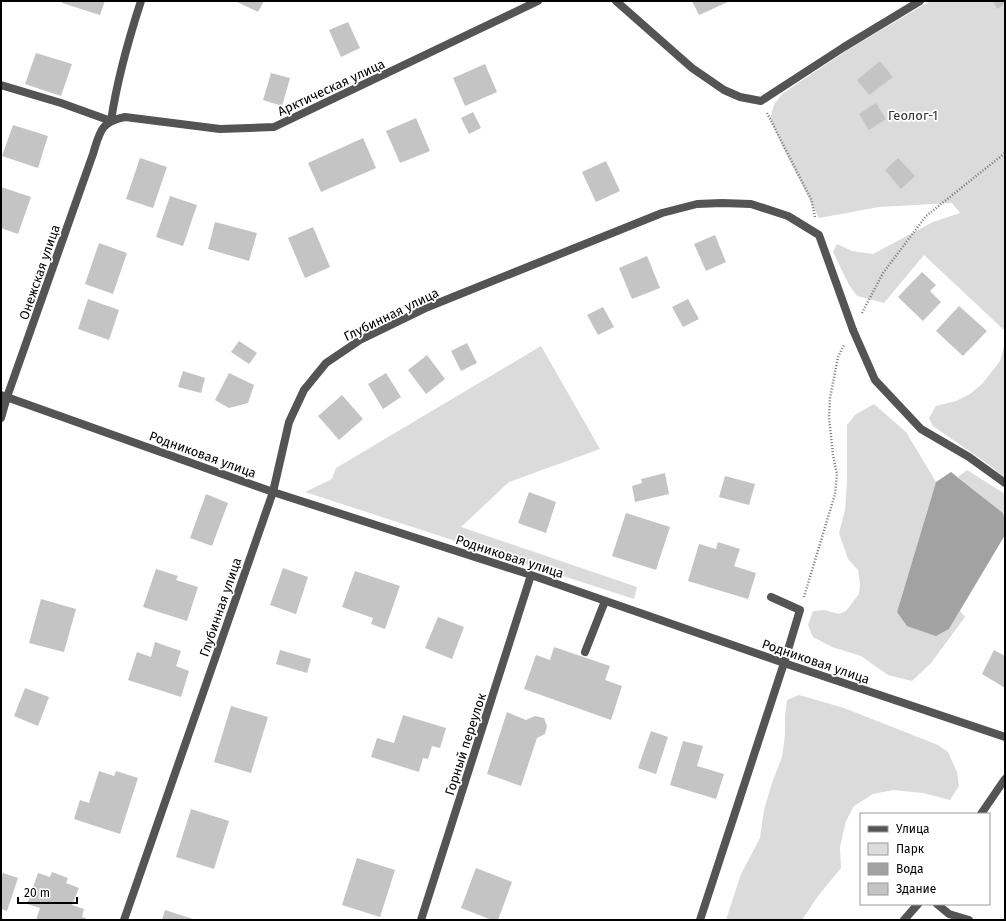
<svg xmlns="http://www.w3.org/2000/svg" width="1006" height="921" font-family="'Fira Sans',sans-serif">
<rect width="100%" height="100%" fill="#fff"/>
<path fill="#dbdbdb" d="M 930,1 L 1005,1 L 1005,331 L 924,255 L 884,303 L 857,296 L 849,285 L 833,252 L 837,244 L 852,251 L 873,254 L 933,222 L 960,213 L 952,203 L 879,207 L 819,218 L 784,150 L 770,119 L 774,105 L 782,94 L 846,51 Z
M 1005,343 L 1005,478 L 988,464 L 933,426 L 929,418 L 936,406 L 956,401 L 970,394 L 982,384 L 1000,361 Z
M 541,346 L 600,449 L 509,482 L 461,527 L 637,587 L 634,599 L 305,492 L 332,479 L 336,468 Z
M 874,404 L 906,432 L 936,482 L 897,612 L 949,629 L 960,611 L 965,617 L 931,663 L 912,681 L 888,675 L 861,656 L 832,647 L 813,637 L 808,625 L 813,611 L 824,610 L 839,614 L 846,611 L 859,594 L 860,584 L 858,570 L 848,559 L 839,533 L 845,510 L 847,481 L 847,425 L 855,415 Z
M 967,470 L 1005,494 L 1005,521 L 1003,513 L 958,477 Z
M 799,695 L 844,708 L 938,745 L 948,752 L 957,772 L 959,786 L 950,800 L 923,793 L 893,790 L 873,794 L 854,806 L 846,821 L 840,847 L 841,868 L 818,896 L 802,920 L 726,920 L 741,874 L 760,838 L 764,810 L 772,783 L 782,757 L 785,735 L 785,716 L 787,700 Z"/>
<path fill="#a2a2a2" d="M 951,472 L 1003,513 L 1005,521 L 1005,535 L 949,629 L 936,636 L 907,626 L 897,612 L 936,482 Z"/>
<path fill="#c4c4c4" d="M 63,1 L 105,1 L 100,15 L 62,3 Z
M 235,1 L 264,1 L 258,12 Z
M 692,1 L 730,1 L 699,15 Z
M 993,1 L 1005,1 L 1005,4 L 997,9 Z
M 348,22 L 360,48 L 341,57 L 329,30 Z
M 36,53 L 72,64 L 61,96 L 25,84 Z
M 880,61 L 893,77 L 869,95 L 857,80 Z
M 485,64 L 497,92 L 465,106 L 453,78 Z
M 271,73 L 290,78 L 282,106 L 263,100 Z
M 876,103 L 886,119 L 869,130 L 859,114 Z
M 473,112 L 481,128 L 469,134 L 461,118 Z
M 416,118 L 430,151 L 400,163 L 386,131 Z
M 13,125 L 48,136 L 38,168 L 2,156 Z
M 363,138 L 376,168 L 321,192 L 308,163 Z
M 140,158 L 167,167 L 153,208 L 126,199 Z
M 898,158 L 915,176 L 901,189 L 885,170 Z
M 606,161 L 620,191 L 596,202 L 582,172 Z
M 1,187 L 31,197 L 18,234 L 1,228 Z
M 170,196 L 197,205 L 183,246 L 156,237 Z
M 215,222 L 257,233 L 249,261 L 208,249 Z
M 313,227 L 330,267 L 305,278 L 288,238 Z
M 715,235 L 726,262 L 706,271 L 694,244 Z
M 99,243 L 127,253 L 113,294 L 85,284 Z
M 647,256 L 660,288 L 632,299 L 619,268 Z
M 922,272 L 936,285 L 930,291 L 941,302 L 923,321 L 898,297 Z
M 88,299 L 119,310 L 109,340 L 78,329 Z
M 688,299 L 699,319 L 683,327 L 672,307 Z
M 959,306 L 987,331 L 963,356 L 936,331 Z
M 603,307 L 614,327 L 598,335 L 587,315 Z
M 239,341 L 257,353 L 249,364 L 231,352 Z
M 467,343 L 477,363 L 461,371 L 451,351 Z
M 427,355 L 445,379 L 426,394 L 408,370 Z
M 183,371 L 205,378 L 201,393 L 178,387 Z
M 229,373 L 254,385 L 248,403 L 229,408 L 215,400 Z
M 386,373 L 401,397 L 383,409 L 368,384 Z
M 342,395 L 363,419 L 339,440 L 318,416 Z
M 665,473 L 669,494 L 635,502 L 632,486 L 642,483 L 641,479 Z
M 725,476 L 755,484 L 749,505 L 719,497 Z
M 529,492 L 556,502 L 546,533 L 518,523 Z
M 206,494 L 228,503 L 212,546 L 190,538 Z
M 626,513 L 670,527 L 656,570 L 612,556 Z
M 718,542 L 740,549 L 734,566 L 756,573 L 748,599 L 688,581 L 699,544 L 716,549 Z
M 283,568 L 308,577 L 296,614 L 270,605 Z
M 156,569 L 178,576 L 176,580 L 198,587 L 187,621 L 143,607 Z
M 355,571 L 400,586 L 385,629 L 371,624 L 373,618 L 342,607 Z
M 41,599 L 76,609 L 64,652 L 29,643 Z
M 438,617 L 464,627 L 452,659 L 425,648 Z
M 155,642 L 181,651 L 176,666 L 189,671 L 181,697 L 128,680 L 137,652 L 151,657 Z
M 554,647 L 610,666 L 605,680 L 622,686 L 611,720 L 524,689 L 536,655 L 550,660 Z
M 280,650 L 311,659 L 307,673 L 276,664 Z
M 994,650 L 1005,656 L 1005,688 L 982,674 Z
M 25,688 L 49,697 L 38,726 L 14,716 Z
M 231,706 L 268,717 L 251,773 L 214,762 Z
M 507,712 L 526,720 L 535,716 L 544,718 L 547,726 L 545,734 L 537,738 L 521,786 L 487,774 Z
M 403,715 L 446,728 L 440,748 L 432,746 L 428,759 L 423,758 L 419,772 L 371,757 L 377,738 L 394,743 Z
M 651,731 L 668,737 L 656,774 L 638,768 Z
M 683,741 L 703,746 L 697,766 L 724,774 L 716,799 L 670,785 Z
M 99,771 L 114,776 L 116,771 L 138,778 L 120,834 L 74,819 L 80,800 L 89,803 Z
M 191,809 L 229,821 L 214,869 L 176,857 Z
M 357,858 L 395,870 L 380,917 L 342,905 Z
M 476,868 L 512,882 L 498,920 L 492,920 L 461,908 Z
M 52,872 L 68,878 L 66,883 L 79,888 L 72,905 L 84,909 L 82,917 L 90,920 L 36,920 L 40,908 L 27,904 L 38,873 L 50,877 Z
M 3,873 L 18,878 L 7,911 L 1,909 L 1,878 Z
M 165,910 L 196,920 L 162,920 Z"/>
<g fill="none" stroke-linecap="round" stroke-linejoin="round">
<path stroke="#767676" stroke-width="2.5" stroke-dasharray="1 2" stroke-linecap="butt" d="M 767,113 L 811,199 L 815,217
M 862,313 L 883,273 L 926,216 L 1005,153
M 804,597 L 835,494 L 837,474 L 833,455 L 829,417 L 830,398 L 838,357 L 844,345"/>
<path stroke="#545454" stroke-width="8" d="M 853,330 L 875,380 L 921,429 L 969,457 L 1005,483
M 771,597 L 800,610 L 784,663
M 585,652 L 605,601"/>
<path stroke="#545454" stroke-width="8" d="M 616,1 L 692,68 L 724,90 L 740,97 L 761,101 L 844,47 L 920,1
M 1,85 L 61,103 L 111,121 C 117,80 128,41 141,1
M 1,395 L 273,492 L 531,575 L 784,663 L 1005,737
M 1,418 L 7,397 L 93,154 C 100,132 100,122 125,117 L 220,129 L 274,127 L 538,1
M 981,814 L 1005,779
M 937,904 L 949,914 L 969,920
M 124,920 L 273,492 L 289,422 L 304,390 L 326,363 L 360,340 L 428,307 L 662,213 L 697,204 L 722,203 L 751,204 L 788,216 L 819,235 L 853,330
M 421,920 L 531,575
M 700,920 L 784,663
M 904,920 L 918,904"/>
</g>
<g text-anchor="middle" stroke-width="3.5" stroke-linejoin="round" paint-order="stroke">
<g font-size="13" fill="#000" stroke="#fff">
<text transform="translate(331 87) rotate(-25)" y="5">Арктическая улица</text>
<text transform="translate(39 272) rotate(-71)" y="5">Онежская улица</text>
<text transform="translate(391 314) rotate(-26)" y="5">Глубинная улица</text>
<text transform="translate(203 454) rotate(20)" y="5">Родниковая улица</text>
<text transform="translate(510 556) rotate(18)" y="5">Родниковая улица</text>
<text transform="translate(220 607) rotate(-71)" y="5">Глубинная улица</text>
<text transform="translate(816 661) rotate(19)" y="5">Родниковая улица</text>
<text transform="translate(465 744) rotate(-72)" y="5">Горный переулок</text>
</g>
<g font-size="13" fill="#323232" stroke="#fff">
<text x="913" y="120">Геолог-1</text>
</g>
</g>
<rect width="1006" height="921" fill="none" stroke="#000000" stroke-width="4"/>
<rect x="860" y="813" width="130" height="92" fill="#ffffff" stroke="#999999"/>
<rect x="868" y="826" width="20" height="6" fill="#545454" stroke="#999999"/>
<text x="896" y="833" font-size="12" fill="#000000">Улица</text>
<rect x="868" y="843" width="20" height="12" fill="#dbdbdb" stroke="#999999"/>
<text x="896" y="853" font-size="12" fill="#000000">Парк</text>
<rect x="868" y="863" width="20" height="12" fill="#a2a2a2" stroke="#999999"/>
<text x="896" y="873" font-size="12" fill="#000000">Вода</text>
<rect x="868" y="883" width="20" height="12" fill="#c4c4c4" stroke="#999999"/>
<text x="896" y="893" font-size="12" fill="#000000">Здание</text>
<path d="M18 897v6h59v-6" fill="none" stroke="#000000" stroke-width="2"/>
<text x="24" y="897" font-size="12" fill="#000000" stroke="#ffffff" stroke-width="3" paint-order="stroke">20 m</text>
</svg>
